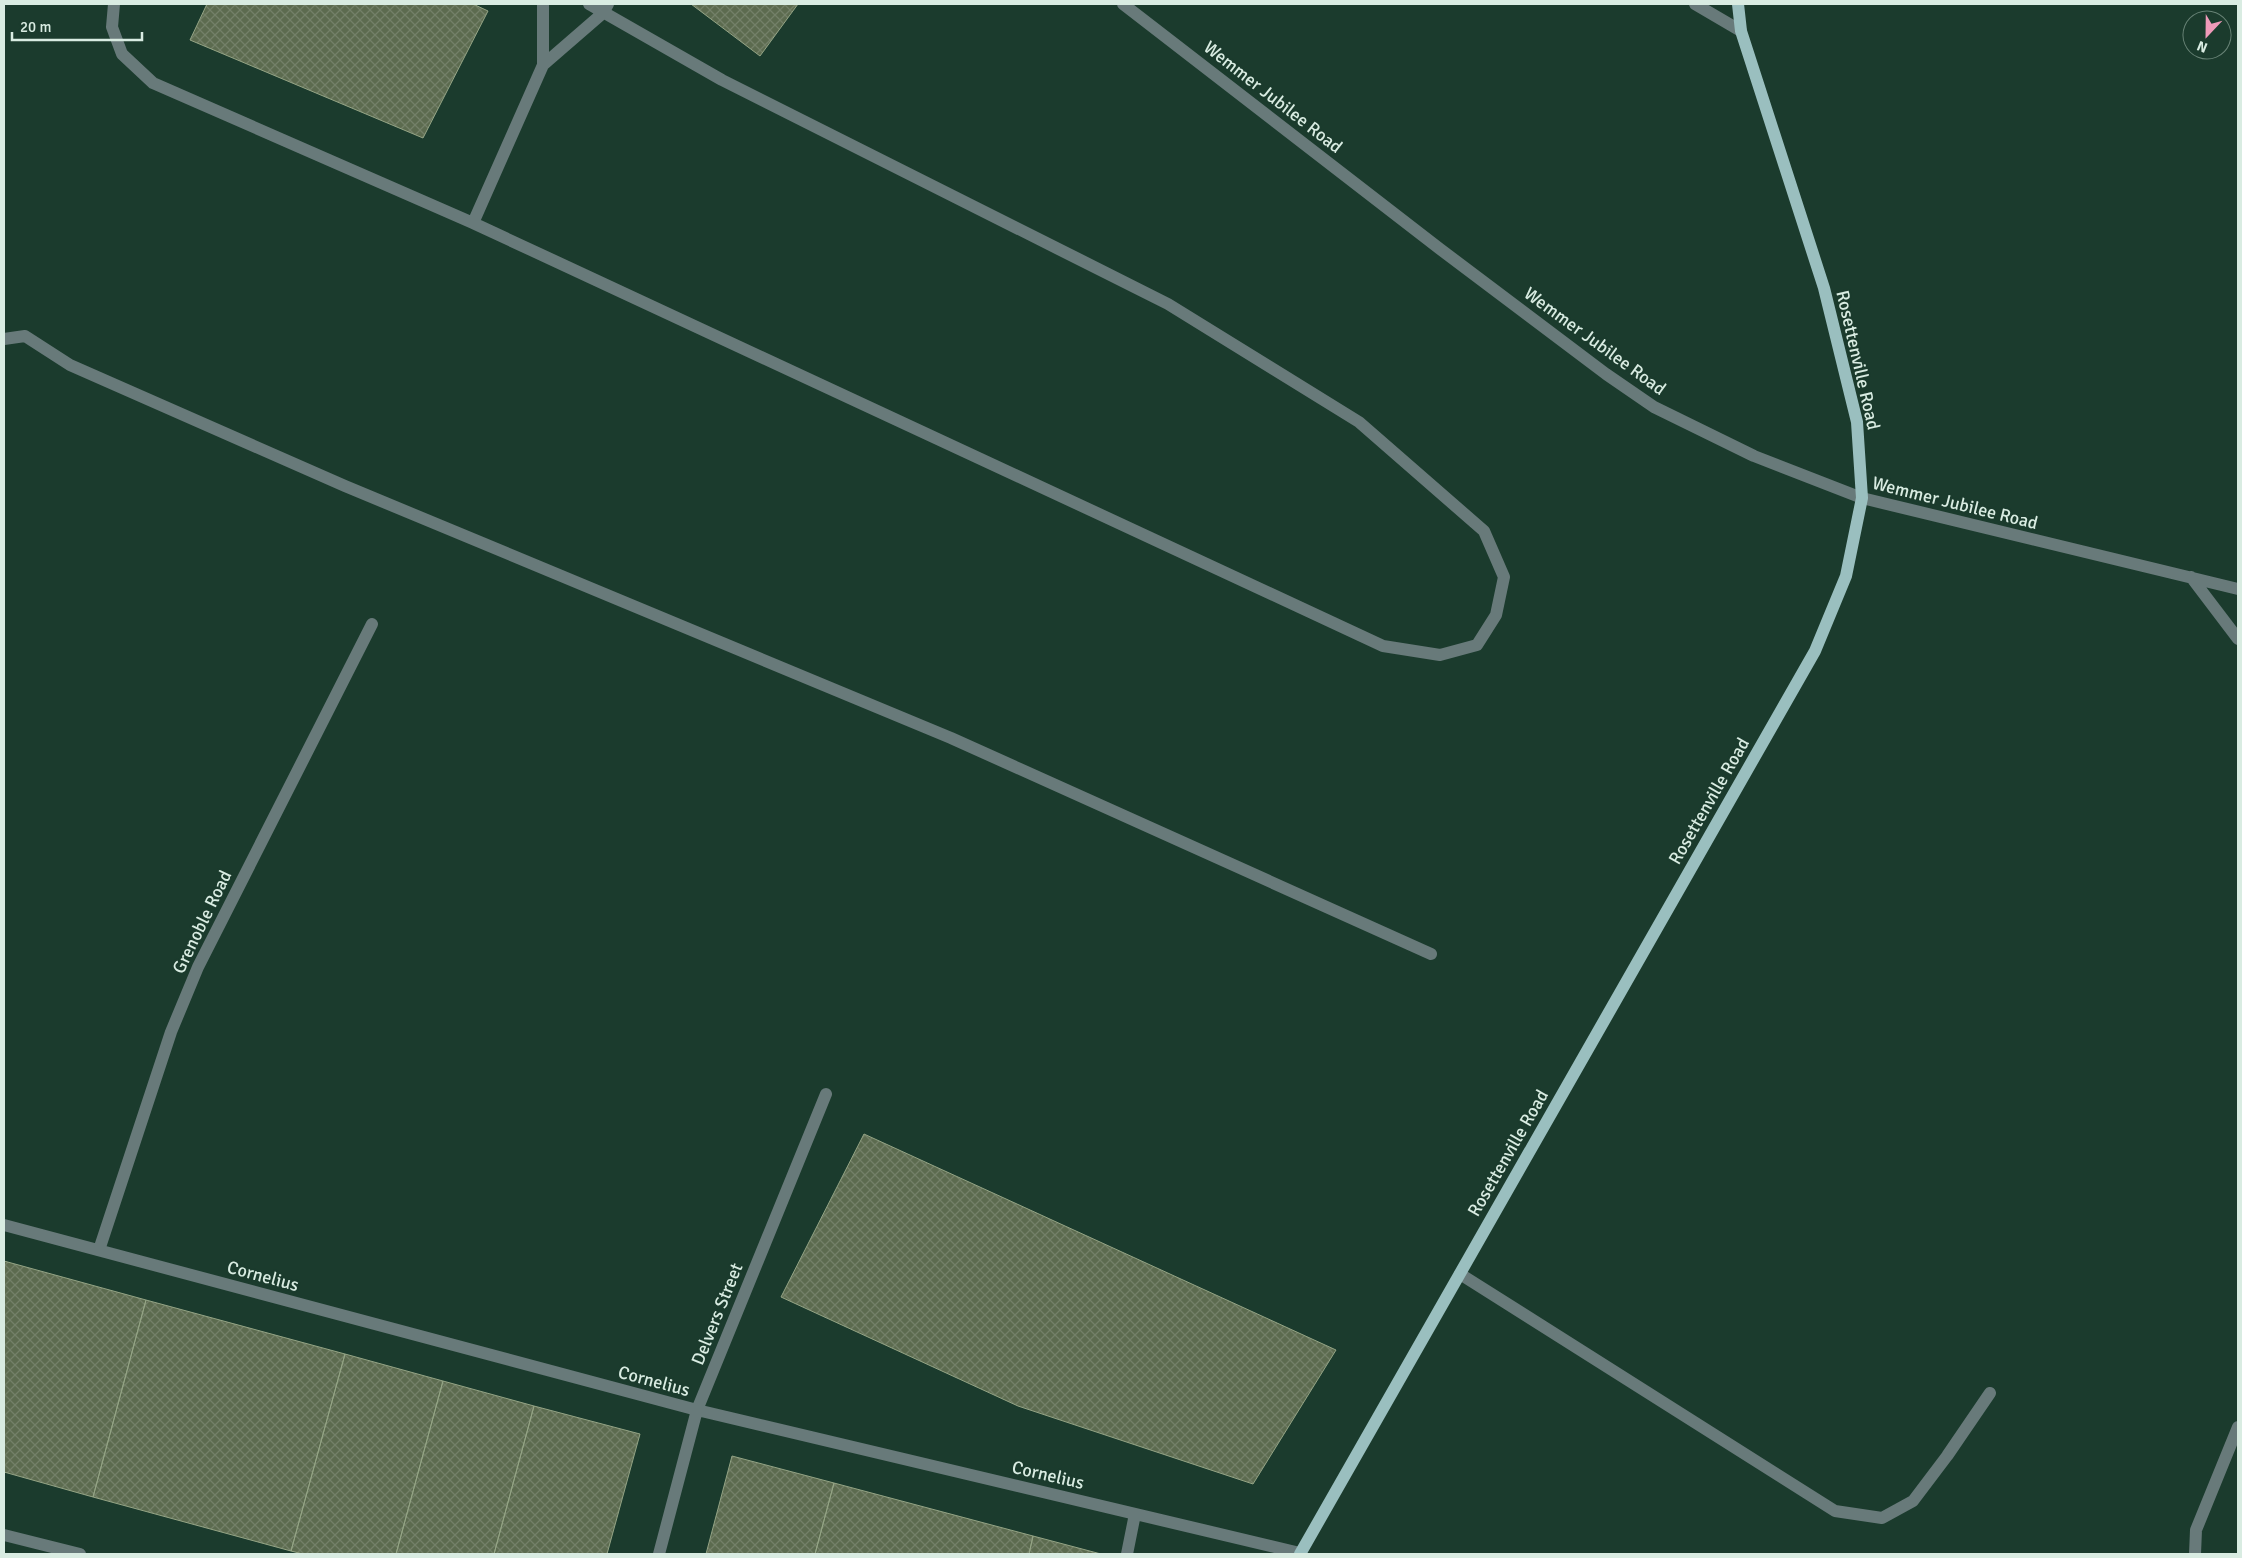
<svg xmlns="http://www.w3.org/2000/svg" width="2242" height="1558" font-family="Signika,sans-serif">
<defs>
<pattern id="building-cross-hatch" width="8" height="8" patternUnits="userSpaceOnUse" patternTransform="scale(1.25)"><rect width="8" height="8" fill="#5c6b4f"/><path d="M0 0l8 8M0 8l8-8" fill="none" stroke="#738068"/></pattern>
</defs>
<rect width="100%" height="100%" fill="#1b3b2d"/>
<path fill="url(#building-cross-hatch)" stroke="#94a485" d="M 207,4 L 473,4 L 488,11 L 423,138 L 190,40 Z
M 691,4 L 798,4 L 760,56 Z
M 864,1134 L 1336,1350 L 1253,1484 L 1018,1406 L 781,1297 Z
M 4,1261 L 146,1300 L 93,1497 L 4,1472 Z
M 146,1300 L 345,1354 L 291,1551 L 93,1497 Z
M 345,1354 L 443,1381 L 396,1554 L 303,1554 L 291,1551 Z
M 443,1381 L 534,1406 L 494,1554 L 396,1554 Z
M 534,1406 L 640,1434 L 607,1554 L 494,1554 Z
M 732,1456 L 834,1483 L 815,1554 L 706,1554 Z
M 834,1483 L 1033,1536 L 1029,1554 L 815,1554 Z
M 1033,1536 L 1101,1554 L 1029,1554 Z"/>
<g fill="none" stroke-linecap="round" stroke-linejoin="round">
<path stroke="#687a7a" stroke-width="12" d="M 114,4 L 112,27 L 122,54 L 153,83 L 473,223 L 1383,646 L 1440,655 L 1477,645 L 1496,615 L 1504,577 L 1484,531 L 1359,422 L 1168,304 L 722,80 L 589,4
M 1123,4 L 1440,249 L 1606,374 L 1654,407 L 1754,456 L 1862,498 L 2238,589
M 1695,4 L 1741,31
M 543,65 L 603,13 L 608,4
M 473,223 L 543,65 L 543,4
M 4,339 L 25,336 L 70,365 L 345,486 L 951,738 L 1431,954
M 2191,577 L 2238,639
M 4,1225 L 697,1410 L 1300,1553
M 99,1250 L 171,1032 L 198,967 L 372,624
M 1460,1274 L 1835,1511 L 1882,1518 L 1913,1501 L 1947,1456 L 1990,1393
M 4,1535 L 80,1554
M 659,1554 L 697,1410 L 826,1094
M 1127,1554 L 1135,1514
M 2195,1554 L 2196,1530 L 2238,1427"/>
<path stroke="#9abfbf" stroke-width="12" d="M 1300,1554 L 1815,651 L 1846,576 L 1862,498 L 1857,422 L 1824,288 L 1741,31 L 1738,4"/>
</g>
<g text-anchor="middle" stroke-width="4" stroke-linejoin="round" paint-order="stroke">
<g font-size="18" fill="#d9ece2" stroke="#1b3b2d">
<text transform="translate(1273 97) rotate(38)" y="6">Wemmer Jubilee Road</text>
<text transform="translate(1595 341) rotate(36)" y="6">Wemmer Jubilee Road</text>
<text transform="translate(1858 360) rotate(77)" y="6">Rosettenville Road</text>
<text transform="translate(1955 503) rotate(14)" y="6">Wemmer Jubilee Road</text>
<text transform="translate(1709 801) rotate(-60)" y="6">Rosettenville Road</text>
<text transform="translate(202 922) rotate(-64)" y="6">Grenoble Road</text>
<text transform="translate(1508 1153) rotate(-60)" y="6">Rosettenville Road</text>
<text transform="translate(263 1276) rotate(15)" y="6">Cornelius</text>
<text transform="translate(717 1314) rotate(-68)" y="6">Delvers Street</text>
<text transform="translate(654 1381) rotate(15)" y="6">Cornelius</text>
<text transform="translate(1048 1475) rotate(13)" y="6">Cornelius</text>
</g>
</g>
<rect width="2242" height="1558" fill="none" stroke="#d9ece2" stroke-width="10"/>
<g transform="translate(2207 35) rotate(202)"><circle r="24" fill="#1b3b2d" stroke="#678275"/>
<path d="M0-4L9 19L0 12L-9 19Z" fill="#ef9ab9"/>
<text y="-8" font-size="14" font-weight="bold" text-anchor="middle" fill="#d9ece2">N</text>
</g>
<path d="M12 32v8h130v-8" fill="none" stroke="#d9ece2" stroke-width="2.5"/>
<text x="20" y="32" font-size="15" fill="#d9ece2" stroke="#1b3b2d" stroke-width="4" paint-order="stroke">20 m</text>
</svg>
